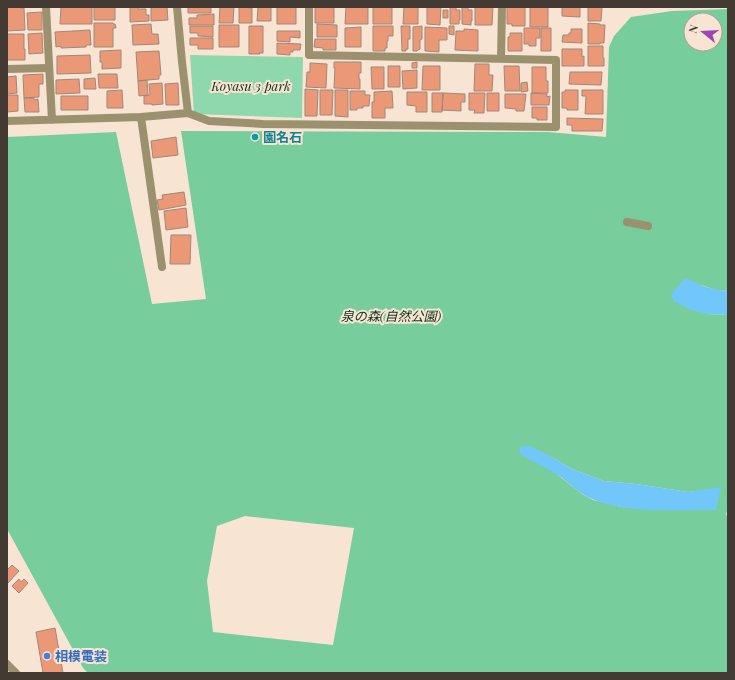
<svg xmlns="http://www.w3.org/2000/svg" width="735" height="680" font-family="'Playfair Display','Noto Sans JP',serif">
<rect width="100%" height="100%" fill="#f8e4d2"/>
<path fill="#8fd7ac" d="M 190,55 L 303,57 L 302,118 L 194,114 Z"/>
<path fill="#77cd9b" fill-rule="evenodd" d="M 728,9 L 728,291 L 716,290 L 701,285 L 707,314 L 728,315 L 728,507 L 726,515 L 728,516 L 728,673 L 88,673 L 83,668 L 7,529 L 7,137 L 116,132 L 152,304 L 206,299 L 181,131 L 548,132 L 606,137 L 609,47 L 614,36 L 631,17 L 672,11 ZM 691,20 L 715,20 L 715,44 L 691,44 ZM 552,457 L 572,469 L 604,481 L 636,484 L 688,492 L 721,488 L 659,510 L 621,507 L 593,500 L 582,494 L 558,475 ZM 245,516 L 354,528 L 333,645 L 213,632 L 207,581 L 217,526 Z"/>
<path fill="#71c6fa" d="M 685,278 C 699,285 712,290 728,291 L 728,315 L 707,314 L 691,310 L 674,301 L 671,294 Z
M 521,446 L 530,446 L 552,457 L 572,469 L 604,481 L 636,484 L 688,492 L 721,487 L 716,510 C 679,510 627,514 592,499 C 579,494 570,483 558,475 C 547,468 534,462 523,456 L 519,453 Z"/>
<path fill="#eb9876" stroke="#9f877e" d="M 7,7 L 20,7 L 20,8 L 24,8 L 25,30 L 7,31 Z
M 61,7 L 92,7 L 92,24 L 60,24 Z
M 94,7 L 115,7 L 115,20 L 94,20 Z
M 130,7 L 138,7 L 138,9 L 146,9 L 146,15 L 149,15 L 149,21 L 130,22 Z
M 151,7 L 167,7 L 168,20 L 151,21 Z
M 188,7 L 211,7 L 211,13 L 188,13 Z
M 220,7 L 234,7 L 233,23 L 219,23 Z
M 239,7 L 252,8 L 252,23 L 239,23 Z
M 258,7 L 271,7 L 271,21 L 257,21 Z
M 277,7 L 296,7 L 296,24 L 277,24 Z
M 315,7 L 334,7 L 334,23 L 315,23 Z
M 346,7 L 368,7 L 368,24 L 345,24 Z
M 373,7 L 392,7 L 392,24 L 373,24 Z
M 404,7 L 418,7 L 418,24 L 403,24 Z
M 427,7 L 441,7 L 440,25 L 427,24 Z
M 450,7 L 456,7 L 456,10 L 460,10 L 460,20 L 459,20 L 459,24 L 450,24 Z
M 462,7 L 468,7 L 468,10 L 472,10 L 472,21 L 471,21 L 471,25 L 462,24 Z
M 475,7 L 493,7 L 492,25 L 475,25 Z
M 507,7 L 525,7 L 525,26 L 512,26 L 512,24 L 507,24 Z
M 530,7 L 548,7 L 548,27 L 530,27 Z
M 562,7 L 580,7 L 580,17 L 562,16 Z
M 588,7 L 602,7 L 601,21 L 588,21 Z
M 443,10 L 448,10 L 448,18 L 443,18 Z
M 42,12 L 42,30 L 28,30 L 27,13 Z
M 214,14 L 214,25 L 189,25 L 189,18 L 197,18 L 197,15 Z
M 94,23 L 113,23 L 113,24 L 115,24 L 116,28 L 113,28 L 113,47 L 94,47 Z
M 588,23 L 600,24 L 600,25 L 605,25 L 604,43 L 600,43 L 600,44 L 588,44 Z
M 151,24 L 152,34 L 158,34 L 159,44 L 133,45 L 132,25 Z
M 317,24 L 337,25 L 337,37 L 317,37 Z
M 219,25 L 239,25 L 239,47 L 219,47 Z
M 190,26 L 213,26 L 213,37 L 198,36 L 198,33 L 190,33 Z
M 249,26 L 263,26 L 263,53 L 259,53 L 260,54 L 249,54 Z
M 373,26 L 393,26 L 393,36 L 388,36 L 388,41 L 387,41 L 387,48 L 385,48 L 385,51 L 373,51 Z
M 401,26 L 410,26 L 410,39 L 408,39 L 408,49 L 406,49 L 406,51 L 402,51 Z
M 422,26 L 422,39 L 420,40 L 420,49 L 418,50 L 417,51 L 413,51 L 413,27 Z
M 449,26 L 454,26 L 454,35 L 449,34 Z
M 361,27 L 361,47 L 345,47 L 345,28 Z
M 425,27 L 447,28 L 447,40 L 439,40 L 439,52 L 425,51 Z
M 524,28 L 540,28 L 540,38 L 536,38 L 536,46 L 529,46 L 529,44 L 524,44 Z
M 541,28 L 551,28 L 551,51 L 541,51 Z
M 464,29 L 478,30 L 478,51 L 455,50 L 456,31 L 464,31 Z
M 571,29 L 582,29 L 582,43 L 562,42 L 563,35 L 569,35 L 569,33 L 571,33 Z
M 90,30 L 91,45 L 86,45 L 86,47 L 61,48 L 61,46 L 56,47 L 55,32 Z
M 277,31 L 300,31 L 300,38 L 290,37 L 290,42 L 277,41 Z
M 42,33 L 43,53 L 29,54 L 28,34 Z
M 510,33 L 522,33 L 522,51 L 508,51 L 508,37 L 510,37 Z
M 7,34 L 24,34 L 24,49 L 25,49 L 25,60 L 7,60 Z
M 190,38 L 213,38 L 213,49 L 198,49 L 198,45 L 190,45 Z
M 315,39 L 336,39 L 336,50 L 323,50 L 323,48 L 314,47 Z
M 277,43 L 301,44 L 300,50 L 293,50 L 293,52 L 290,52 L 290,55 L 277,54 Z
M 588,46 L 603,46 L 603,58 L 604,58 L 604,66 L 588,66 Z
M 562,49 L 582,49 L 582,57 L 584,56 L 584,66 L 562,66 Z
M 121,50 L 121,68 L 102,69 L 102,62 L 100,62 L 100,51 Z
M 159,51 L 161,75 L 159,75 L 159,79 L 138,81 L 136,52 Z
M 90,55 L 91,73 L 57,74 L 57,56 Z
M 334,62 L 361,62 L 361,73 L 359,73 L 359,79 L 360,79 L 360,89 L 334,88 L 335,68 L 334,68 Z
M 417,62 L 417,68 L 412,68 L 412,63 Z
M 310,63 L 327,64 L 326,88 L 306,87 L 307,72 L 310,72 Z
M 475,64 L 489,64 L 489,75 L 493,75 L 492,91 L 474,91 Z
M 388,66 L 400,66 L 400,87 L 388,87 Z
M 423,66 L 440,66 L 440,90 L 422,90 Z
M 504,66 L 519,66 L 520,91 L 505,91 Z
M 371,67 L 384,67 L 384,89 L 372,89 Z
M 532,67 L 546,67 L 546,81 L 548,81 L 548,93 L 532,93 Z
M 417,70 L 417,88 L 403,89 L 402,71 Z
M 570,72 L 602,72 L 601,85 L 569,84 Z
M 43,74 L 43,84 L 39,84 L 39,97 L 24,98 L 23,75 Z
M 98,74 L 117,74 L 118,88 L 99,88 Z
M 16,76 L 17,93 L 7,94 L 7,77 Z
M 95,78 L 96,89 L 84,89 L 84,79 Z
M 79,79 L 80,93 L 56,94 L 56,80 Z
M 147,80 L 148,95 L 139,96 L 138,81 Z
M 527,82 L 528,91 L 521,92 L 521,83 Z
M 162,83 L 163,104 L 152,105 L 152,104 L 144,104 L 144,96 L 150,95 L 149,84 Z
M 178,83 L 179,105 L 166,105 L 165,84 Z
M 305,89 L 318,90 L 317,116 L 305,116 Z
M 122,90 L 123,108 L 107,108 L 107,91 Z
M 320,90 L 333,90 L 332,115 L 320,115 Z
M 335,90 L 348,90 L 348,117 L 335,116 Z
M 565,90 L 578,90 L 578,110 L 567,110 L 567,108 L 562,108 L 562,92 L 565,92 Z
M 582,90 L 603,90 L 603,114 L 585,114 L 586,96 L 582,96 Z
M 350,91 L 365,91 L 365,95 L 370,95 L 369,106 L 363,106 L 363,108 L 357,108 L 357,110 L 350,110 Z
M 392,91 L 393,108 L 385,108 L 385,118 L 372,118 L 372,102 L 374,102 L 374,92 Z
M 407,92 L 427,92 L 427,112 L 416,112 L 416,106 L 407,105 Z
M 432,93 L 443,93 L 442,112 L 432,112 Z
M 443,93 L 465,94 L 465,102 L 461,102 L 461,111 L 442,110 Z
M 469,93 L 485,93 L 484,113 L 474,113 L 475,110 L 469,110 Z
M 487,93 L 499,93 L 499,111 L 487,111 Z
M 531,93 L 547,94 L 547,97 L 550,96 L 549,105 L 531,105 Z
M 505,94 L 526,94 L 524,111 L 516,111 L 516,109 L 505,108 Z
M 7,95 L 18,95 L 18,111 L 7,112 Z
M 61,96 L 88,96 L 88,110 L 61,110 Z
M 24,98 L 34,98 L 34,100 L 38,99 L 39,112 L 25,112 Z
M 532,107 L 547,107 L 547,120 L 537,120 L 537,118 L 532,118 Z
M 567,118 L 603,119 L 602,131 L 572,131 L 572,125 L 567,125 Z
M 176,137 L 178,155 L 153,158 L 151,141 Z
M 184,192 L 186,205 L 159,210 L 157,200 L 163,199 L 162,195 Z
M 186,208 L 188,227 L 166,230 L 164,211 Z
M 171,235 L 191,235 L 190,264 L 170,264 Z
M 12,565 L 19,571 L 7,584 L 7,570 Z
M 19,579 L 21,582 L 24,579 L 28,583 L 19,593 L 12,586 Z
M 55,628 L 63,673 L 43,673 L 36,632 Z"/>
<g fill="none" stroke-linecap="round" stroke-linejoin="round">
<path stroke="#9b916e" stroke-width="8" d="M 7,69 L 49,68
M 627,222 L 648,226"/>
<path stroke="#9b916e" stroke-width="8" d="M 46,7 L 52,120
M 177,7 L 182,62 L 188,113
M 501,59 L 502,7
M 141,117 L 162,267
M 7,121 L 141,117 L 188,113 L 209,121 L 263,124 L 556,127 L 556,60 L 309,55 L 309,7"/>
<path stroke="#9b916e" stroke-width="8" d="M 7,664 L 16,673"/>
</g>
<circle fill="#0f9aa8" stroke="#f8e4d2" stroke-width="1.5" cx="255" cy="137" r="4"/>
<circle fill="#3f7fe0" stroke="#f8e4d2" stroke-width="1.5" cx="47" cy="656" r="4"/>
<g text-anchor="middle" stroke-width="4" stroke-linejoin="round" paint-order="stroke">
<g font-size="13" font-style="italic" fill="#0c321e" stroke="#f8e4d2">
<text x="251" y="91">Koyasu 3 park</text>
<text x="391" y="321">泉の森(自然公園)</text>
</g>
<g font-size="13" font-weight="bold" fill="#0d838f" stroke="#f8e4d2" text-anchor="start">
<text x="263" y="142">園名石</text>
</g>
<g font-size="13" font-weight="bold" fill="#366cbe" stroke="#f8e4d2" text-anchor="start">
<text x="55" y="661">相模電装</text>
</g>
</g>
<rect width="735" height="680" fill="none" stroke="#423a33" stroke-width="16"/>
<g transform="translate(703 32) rotate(288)"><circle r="19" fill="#f8e4d2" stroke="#afa092"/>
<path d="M0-3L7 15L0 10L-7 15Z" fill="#9947b6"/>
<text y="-6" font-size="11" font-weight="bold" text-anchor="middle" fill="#423a33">N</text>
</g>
</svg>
